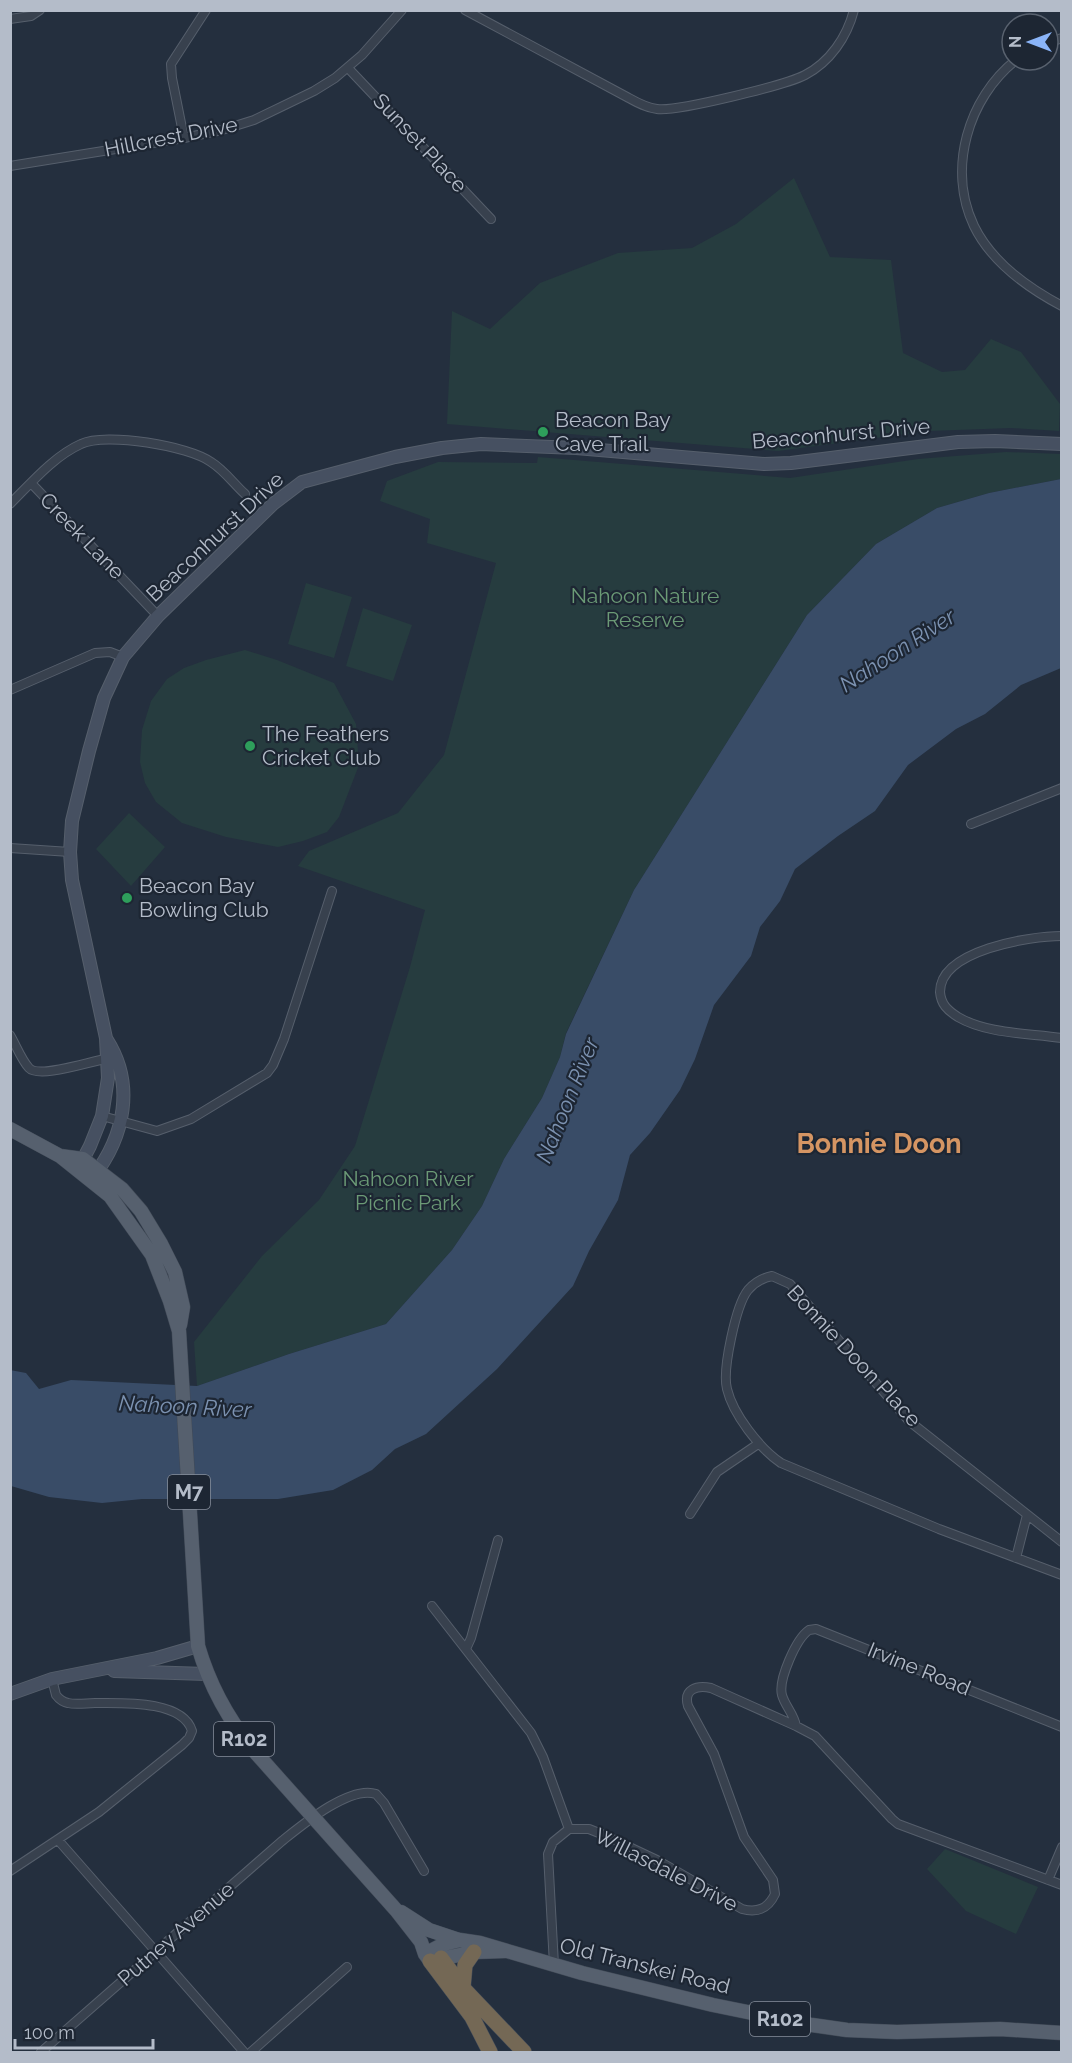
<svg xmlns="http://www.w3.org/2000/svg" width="1072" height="2063" font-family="Raleway,sans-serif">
<rect width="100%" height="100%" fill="#242f3e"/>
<path fill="#263c3f" d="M 794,178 L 830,257 L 891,260 L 903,353 L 942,372 L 965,370 L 991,339 L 1021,352 L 1060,404 L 1059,431 L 1011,428 L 929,431 L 778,451 L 447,424 L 452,311 L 490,329 L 540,283 L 618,253 L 692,248 L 736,224 Z
M 1006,452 L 1061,454 L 1061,479 L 989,493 L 937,508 L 876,544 L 807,615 L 634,890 L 566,1033 L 560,1057 L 542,1098 L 504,1159 L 482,1206 L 452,1250 L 386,1324 L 289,1354 L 197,1386 L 194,1342 L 262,1256 L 319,1200 L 355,1146 L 410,967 L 425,910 L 298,866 L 309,851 L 398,813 L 444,755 L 496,563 L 427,543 L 430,519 L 380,501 L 387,481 L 438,462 L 537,463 L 538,457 L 790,478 L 918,459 Z
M 306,583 L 352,597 L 334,658 L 288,644 Z
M 363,608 L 412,625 L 393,681 L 346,666 Z
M 245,650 L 277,660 L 334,683 L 356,724 L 359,765 L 339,817 L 327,832 L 303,841 L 278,847 L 226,837 L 182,823 L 156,802 L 145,783 L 140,762 L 142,730 L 151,701 L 167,679 L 184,668 L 206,660 Z
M 129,813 L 165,847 L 131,886 L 96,849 Z
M 945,1849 L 1038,1887 L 1016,1934 L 966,1911 L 927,1869 Z"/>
<path fill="#394c67" d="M 1061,479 L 1061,668 L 1021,685 L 985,714 L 956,729 L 908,765 L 875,811 L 838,836 L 795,869 L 780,901 L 760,927 L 751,956 L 714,1005 L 695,1059 L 680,1090 L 650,1133 L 630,1155 L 618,1200 L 589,1251 L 573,1286 L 497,1369 L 426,1434 L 395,1449 L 372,1470 L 333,1490 L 278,1499 L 142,1499 L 102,1503 L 49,1497 L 11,1486 L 10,1370 L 26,1373 L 39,1389 L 71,1380 L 197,1386 L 289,1354 L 386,1324 L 452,1250 L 482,1206 L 504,1159 L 542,1098 L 560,1057 L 566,1034 L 634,890 L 807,615 L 876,544 L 937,508 L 989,493 Z"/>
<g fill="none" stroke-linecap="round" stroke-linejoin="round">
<defs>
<path id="street" d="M 465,10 L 627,97 C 636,102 646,108 657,109 C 676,112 786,85 805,75 C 830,62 847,37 854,10
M 10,19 L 31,16 L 40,10
M 1048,43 L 1062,38
M 1016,60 C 968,98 947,169 974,226 C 991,261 1028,288 1062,306
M 348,68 L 491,219
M 184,138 L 172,78 L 171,64 L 206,10
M 10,166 L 184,138 L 222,130 L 254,120 L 314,91 L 335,78 L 362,55 L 402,10
M 31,483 L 158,616
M 10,504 C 31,483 54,456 81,444 C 106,432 189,446 211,462 C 224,470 234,484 245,494
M 10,690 L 95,653 L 110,652 L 123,657
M 971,824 L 1062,788
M 10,848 L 70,852
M 1062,936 C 1030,936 940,950 940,992 C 941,1004 947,1010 958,1017 C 987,1034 1028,1033 1062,1038
M 10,1035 C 16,1045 21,1059 29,1068 C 39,1079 91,1061 106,1059
M 102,1116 L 157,1131 L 191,1119 L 267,1073 L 273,1065 L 284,1039 L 332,891
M 690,1514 L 717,1472 L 758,1444
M 1062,1542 L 909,1421 L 790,1284 L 772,1276 C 762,1278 755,1282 748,1290 C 736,1305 722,1370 727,1389 C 733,1414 759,1448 781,1463 L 939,1529 L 1062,1575
M 1016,1558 L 1027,1515
M 432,1606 L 531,1733 L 543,1757 L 569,1829
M 466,1649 L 471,1638 L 498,1540
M 1062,1727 L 816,1629 L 809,1630 C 796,1639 778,1680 782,1695 C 785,1706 794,1714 796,1726 L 815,1736 L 892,1819 L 898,1824 L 1062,1885
M 58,1840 L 244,2052
M 10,1871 L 99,1812 L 182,1745 L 189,1738 L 192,1731 C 183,1700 122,1703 95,1703 C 87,1703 76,1705 68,1703 C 63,1702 59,1699 56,1695 L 52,1679
M 1048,1880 L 1062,1847
M 554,1965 L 548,1854 L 553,1842 L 569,1829 L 589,1829 L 604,1835 L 657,1860 L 742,1909 C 757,1913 768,1909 775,1894 L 773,1880 L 744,1837 L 714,1754 L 688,1706 C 683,1689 697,1685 711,1688 L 796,1726
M 41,2052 L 282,1841 C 302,1825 350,1785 376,1794 L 384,1803 L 424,1871
M 251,2052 L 347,1967"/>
<path id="secondary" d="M 79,1167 L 90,1146 L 102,1116 L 108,1078 L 106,1038 L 72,880 L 70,852 L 72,821 L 89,751 L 104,698 L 123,657 L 158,616 L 273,504 L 302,482 L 395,457 L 442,448 L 481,444 L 576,448 L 764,464 L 791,463 L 958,442 L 995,441 L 1062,444
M 93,1177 C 125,1136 135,1084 107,1040
M 114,1671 L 206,1674
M 10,1694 L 52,1679 L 157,1658 L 198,1646"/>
<path id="primary" d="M 10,1129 L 60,1156 L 110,1196 L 152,1255 L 170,1301 L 179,1331 L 198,1646 C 210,1687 228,1720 256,1753 L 396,1910 L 421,1942 L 425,1954 L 430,1961 L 474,1952 L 505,1951
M 60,1156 L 83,1159 L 122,1189 L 141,1211 L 161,1244 L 175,1272 L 183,1307 L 180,1325
M 401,1912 L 429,1930 L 459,1940
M 425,1954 L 444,1944 L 460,1940 L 480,1943 L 582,1973 L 713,2005 L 812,2025 L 847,2030 L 897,2032 L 1000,2029 L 1062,2033"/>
<path id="highway" d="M 441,1958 L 463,1988 L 524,2052
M 430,1961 L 472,2017 L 490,2052
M 463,1988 L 465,1965 L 474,1952"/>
</defs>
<use href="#street" stroke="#565f6c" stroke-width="10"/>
<use href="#secondary" stroke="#565f6c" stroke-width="14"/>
<use href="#primary" stroke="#414a57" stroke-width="15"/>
<use href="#highway" stroke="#434c59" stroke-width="16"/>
<use href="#street" stroke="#38414e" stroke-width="8"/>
<use href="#secondary" stroke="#465061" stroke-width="12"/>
<use href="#primary" stroke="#56606e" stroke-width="14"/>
<use href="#highway" stroke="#746855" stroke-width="15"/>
</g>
<g fill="#2e9e5b" stroke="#1d2633" stroke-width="2">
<circle cx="543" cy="432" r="6"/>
<circle cx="250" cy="746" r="6"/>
<circle cx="127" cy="898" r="6"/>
</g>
<g text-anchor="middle" stroke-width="4.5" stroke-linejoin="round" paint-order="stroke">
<g fill="#1d2633" stroke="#878f9c" stroke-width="1.5">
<rect x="168" y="1475" width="42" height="34" rx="4.5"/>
<rect x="214" y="1722" width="60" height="34" rx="4.5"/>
<rect x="750" y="2002" width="60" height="34" rx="4.5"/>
</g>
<g font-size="20" font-weight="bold" fill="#b4bcc9">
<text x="189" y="1499">M7</text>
<text x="244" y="1746">R102</text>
<text x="780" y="2026">R102</text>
</g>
<g font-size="21" fill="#b4bcc9" stroke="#1d2633">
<text transform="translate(171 137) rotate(-11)" y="7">Hillcrest Drive</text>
<text transform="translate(420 143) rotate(47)" y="7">Sunset Place</text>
<text transform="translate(841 434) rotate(-5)" y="7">Beaconhurst Drive</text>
<text transform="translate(82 536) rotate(46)" y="7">Creek Lane</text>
<text transform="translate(215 537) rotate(-43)" y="7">Beaconhurst Drive</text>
<text transform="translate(854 1356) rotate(47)" y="7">Bonnie Doon Place</text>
<text transform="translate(919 1669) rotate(22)" y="7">Irvine Road</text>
<text transform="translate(666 1870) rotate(27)" y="7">Willasdale Drive</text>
<text transform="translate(176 1934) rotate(-41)" y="7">Putney Avenue</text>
<text transform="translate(645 1966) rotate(14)" y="7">Old Transkei Road</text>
</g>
<g font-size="21" fill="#b4bcc9" stroke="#1d2633" text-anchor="start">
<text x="555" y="427">Beacon Bay<tspan x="555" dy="24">Cave Trail</tspan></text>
<text x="262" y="741">The Feathers<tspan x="262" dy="24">Cricket Club</tspan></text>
<text x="139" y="893">Beacon Bay<tspan x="139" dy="24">Bowling Club</tspan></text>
</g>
<g font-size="21" fill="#6b9a76" stroke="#1d2633">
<text x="645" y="603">Nahoon Nature<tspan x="645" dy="24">Reserve</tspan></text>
<text x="408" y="1186">Nahoon River<tspan x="408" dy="24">Picnic Park</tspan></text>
</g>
<g font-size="22" font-style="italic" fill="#7c92b1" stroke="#1d2633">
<text transform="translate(897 650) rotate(-33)" y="8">Nahoon River</text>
<text transform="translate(567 1100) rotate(-68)" y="8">Nahoon River</text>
<text transform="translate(185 1406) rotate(3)" y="8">Nahoon River</text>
</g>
<g font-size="27" font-weight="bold" fill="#d59563" stroke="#1d2633">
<text x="879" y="1153">Bonnie Doon</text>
</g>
</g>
<rect width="1072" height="2063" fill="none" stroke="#b4bcc9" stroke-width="24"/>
<g transform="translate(1030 42) rotate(270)"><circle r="28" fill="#1d2633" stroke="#59626f" stroke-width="1.5"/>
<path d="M0-4.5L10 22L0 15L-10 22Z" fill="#8ab4f8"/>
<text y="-9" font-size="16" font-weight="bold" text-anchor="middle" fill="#b4bcc9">N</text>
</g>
<path d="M15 2039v9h138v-9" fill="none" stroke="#b4bcc9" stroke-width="3"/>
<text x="24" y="2039" font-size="18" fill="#b4bcc9" stroke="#1d2633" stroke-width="4.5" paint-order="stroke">100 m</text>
</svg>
